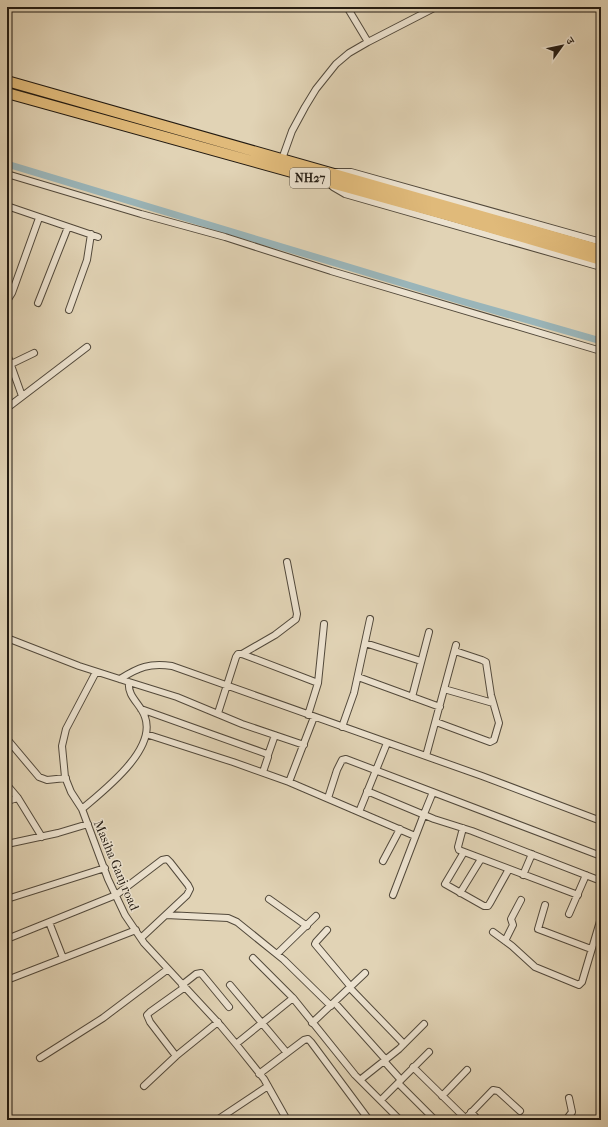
<svg xmlns="http://www.w3.org/2000/svg" width="608" height="1127" font-family="'IM FELL French Canon','Noto Serif Devanagari',serif">
<rect width="100%" height="100%" fill="#e1d3b5"/>
<filter id="stains"><feTurbulence type="fractalNoise" baseFrequency=".005" numOctaves="4"/><feColorMatrix values="0 0 0 0 .2 0 0 0 0 .09 0 0 0 0 .02 0 0 0 .5 -.17"/></filter>
<radialGradient id="worn" r=".72"><stop offset=".6" stop-color="#630" stop-opacity="0"/><stop offset="1" stop-color="#630" stop-opacity=".3"/></radialGradient>
<g fill="none" stroke-linecap="round" stroke-linejoin="round">
<path stroke="#9ab5b9" stroke-width="7" d="M 7,164 L 461,301 L 601,341"/>
<defs>
<path id="minor" d="M 347,7 L 368,42
M 282,159 L 292,131 L 305,107 L 316,89 L 336,64 L 349,53 L 368,42 L 436,7
M 336,172 L 351,172 L 601,242
M 7,174 L 141,214 L 225,237 L 331,271 L 601,351
M 333,187 L 345,194 L 601,267
M 7,206 L 98,237
M 7,301 L 12,293 L 39,218
M 38,303 L 68,227
M 69,310 L 87,260 L 91,234
M 7,354 L 22,396
M 7,366 L 34,353
M 7,408 L 87,347
M 7,638 L 79,666 L 129,682 C 127,697 141,704 145,717 C 157,750 103,791 82,809
M 365,643 L 421,661
M 242,654 L 275,635 L 296,619 L 297,614 L 287,562
M 96,672 L 66,729 L 62,746 L 65,777 L 71,792 L 82,809 L 108,879 L 125,915 L 144,943 L 221,1026 L 236,1044 L 264,1079 L 287,1120
M 358,677 L 440,707
M 120,679 C 139,667 149,663 172,666 L 482,776 L 601,821
M 129,682 L 177,697 L 242,724 L 304,745
M 444,689 L 493,703
M 412,697 L 429,632
M 141,709 L 267,754 L 268,757 L 263,772
M 218,713 L 236,657 L 238,654 L 242,654 L 318,683
M 308,715 L 318,683 L 324,624
M 436,722 L 490,742 L 494,740 L 499,723 L 491,695 L 486,662 L 482,660 L 455,651
M 342,727 L 354,693 L 370,619
M 146,734 L 233,762 L 289,782 L 415,836
M 7,739 L 39,777 L 47,780 L 66,778
M 268,755 L 275,735
M 426,756 L 456,645
M 289,782 L 314,717
M 7,785 L 18,798 L 42,837
M 367,791 L 434,819 L 472,831 L 601,881
M 328,798 L 337,770 L 342,760 L 346,759 L 601,856
M 7,801 L 18,798
M 359,812 L 387,743
M 463,828 L 458,847 L 459,850 L 578,895
M 7,844 L 58,833 L 88,824
M 464,852 L 445,884 L 484,906 L 488,906 L 490,903 L 509,869
M 383,861 L 400,829
M 523,875 L 532,854
M 460,893 L 481,859
M 393,895 L 424,814 L 433,792
M 7,899 L 105,868
M 269,899 L 307,926
M 545,905 L 538,929 L 591,949
M 569,914 L 586,875
M 166,915 L 228,918 L 237,922 L 284,960 L 331,1006
M 49,922 L 63,958
M 327,930 L 316,942 L 315,944 L 351,987
M 493,932 L 512,946 L 535,967 L 579,985 L 582,982 L 601,918
M 7,939 L 116,895 L 162,860 L 167,859 L 170,862 L 188,885 L 190,889 L 187,895 L 141,938
M 505,941 L 513,925 L 511,919 L 521,900
M 277,954 L 316,916
M 253,958 L 293,998 L 355,1075 L 400,1120
M 7,980 L 136,930
M 182,985 L 196,974 L 201,973 L 229,1007
M 230,985 L 287,1053
M 350,988 L 404,1044
M 335,1003 L 386,1060
M 312,1023 L 365,973
M 236,1044 L 293,998
M 176,1056 L 150,1022 L 147,1015 L 150,1012 L 185,987
M 40,1058 L 103,1018 L 168,969
M 384,1061 L 401,1080
M 413,1067 L 465,1118
M 259,1074 L 304,1040 L 308,1039 L 311,1042 L 369,1120
M 360,1080 L 399,1049 L 424,1024
M 398,1083 L 435,1120
M 144,1086 L 176,1056 L 218,1022
M 442,1096 L 467,1070
M 381,1100 L 429,1052
M 471,1112 L 478,1120
M 217,1120 L 268,1086
M 464,1120 L 493,1090 L 498,1091 L 520,1111
M 566,1120 L 572,1112 L 569,1098"/>
<path id="trunk" d="M 7,81 L 601,250
M 7,93 L 450,216 L 601,260"/>
</defs>
<use href="#minor" stroke="#52493b" stroke-width="8"/>
<use href="#trunk" stroke="#231b12" stroke-width="12"/>
<use href="#minor" stroke="#ece2cf" stroke-width="6"/>
<use href="#trunk" stroke="#e0ba7a" stroke-width="10"/>
</g>
<g text-anchor="middle" stroke-width="3" stroke-linejoin="round" paint-order="stroke">
<rect fill="#ece2cf" stroke="#5f574b" stroke-width="1" x="290" y="168" width="40" height="20" rx="3"/>
<g font-size="12" font-weight="bold" fill="#231b12">
<text x="310" y="182">NH27</text>
</g>
<g font-size="13" fill="#231b12" stroke="#ece2cf">
<text transform="translate(117 865) rotate(67)" y="5">Masiha Ganj road</text>
</g>
</g>
<rect width="608" height="1127" fill="none" stroke="#e1d3b5" stroke-width="24"/>
<rect x="8" y="8" width="592" height="1111" fill="none" stroke="#231b12" stroke-width="2"/>
<rect x="12" y="12" width="584" height="1103" fill="none" stroke="#231b12"/>
<g transform="translate(562 46) rotate(57)" stroke="#ece2cf" stroke-width="3" paint-order="stroke">
<path d="M0-3L7 15L0 10L-7 15Z" fill="#231b12"/>
<text y="-6" font-size="11" font-weight="bold" text-anchor="middle" fill="#231b12">उ</text>
</g>
<rect width="100%" height="100%" filter="url(#stains)"/>
<rect width="100%" height="100%" fill="url(#worn)"/>
</svg>
